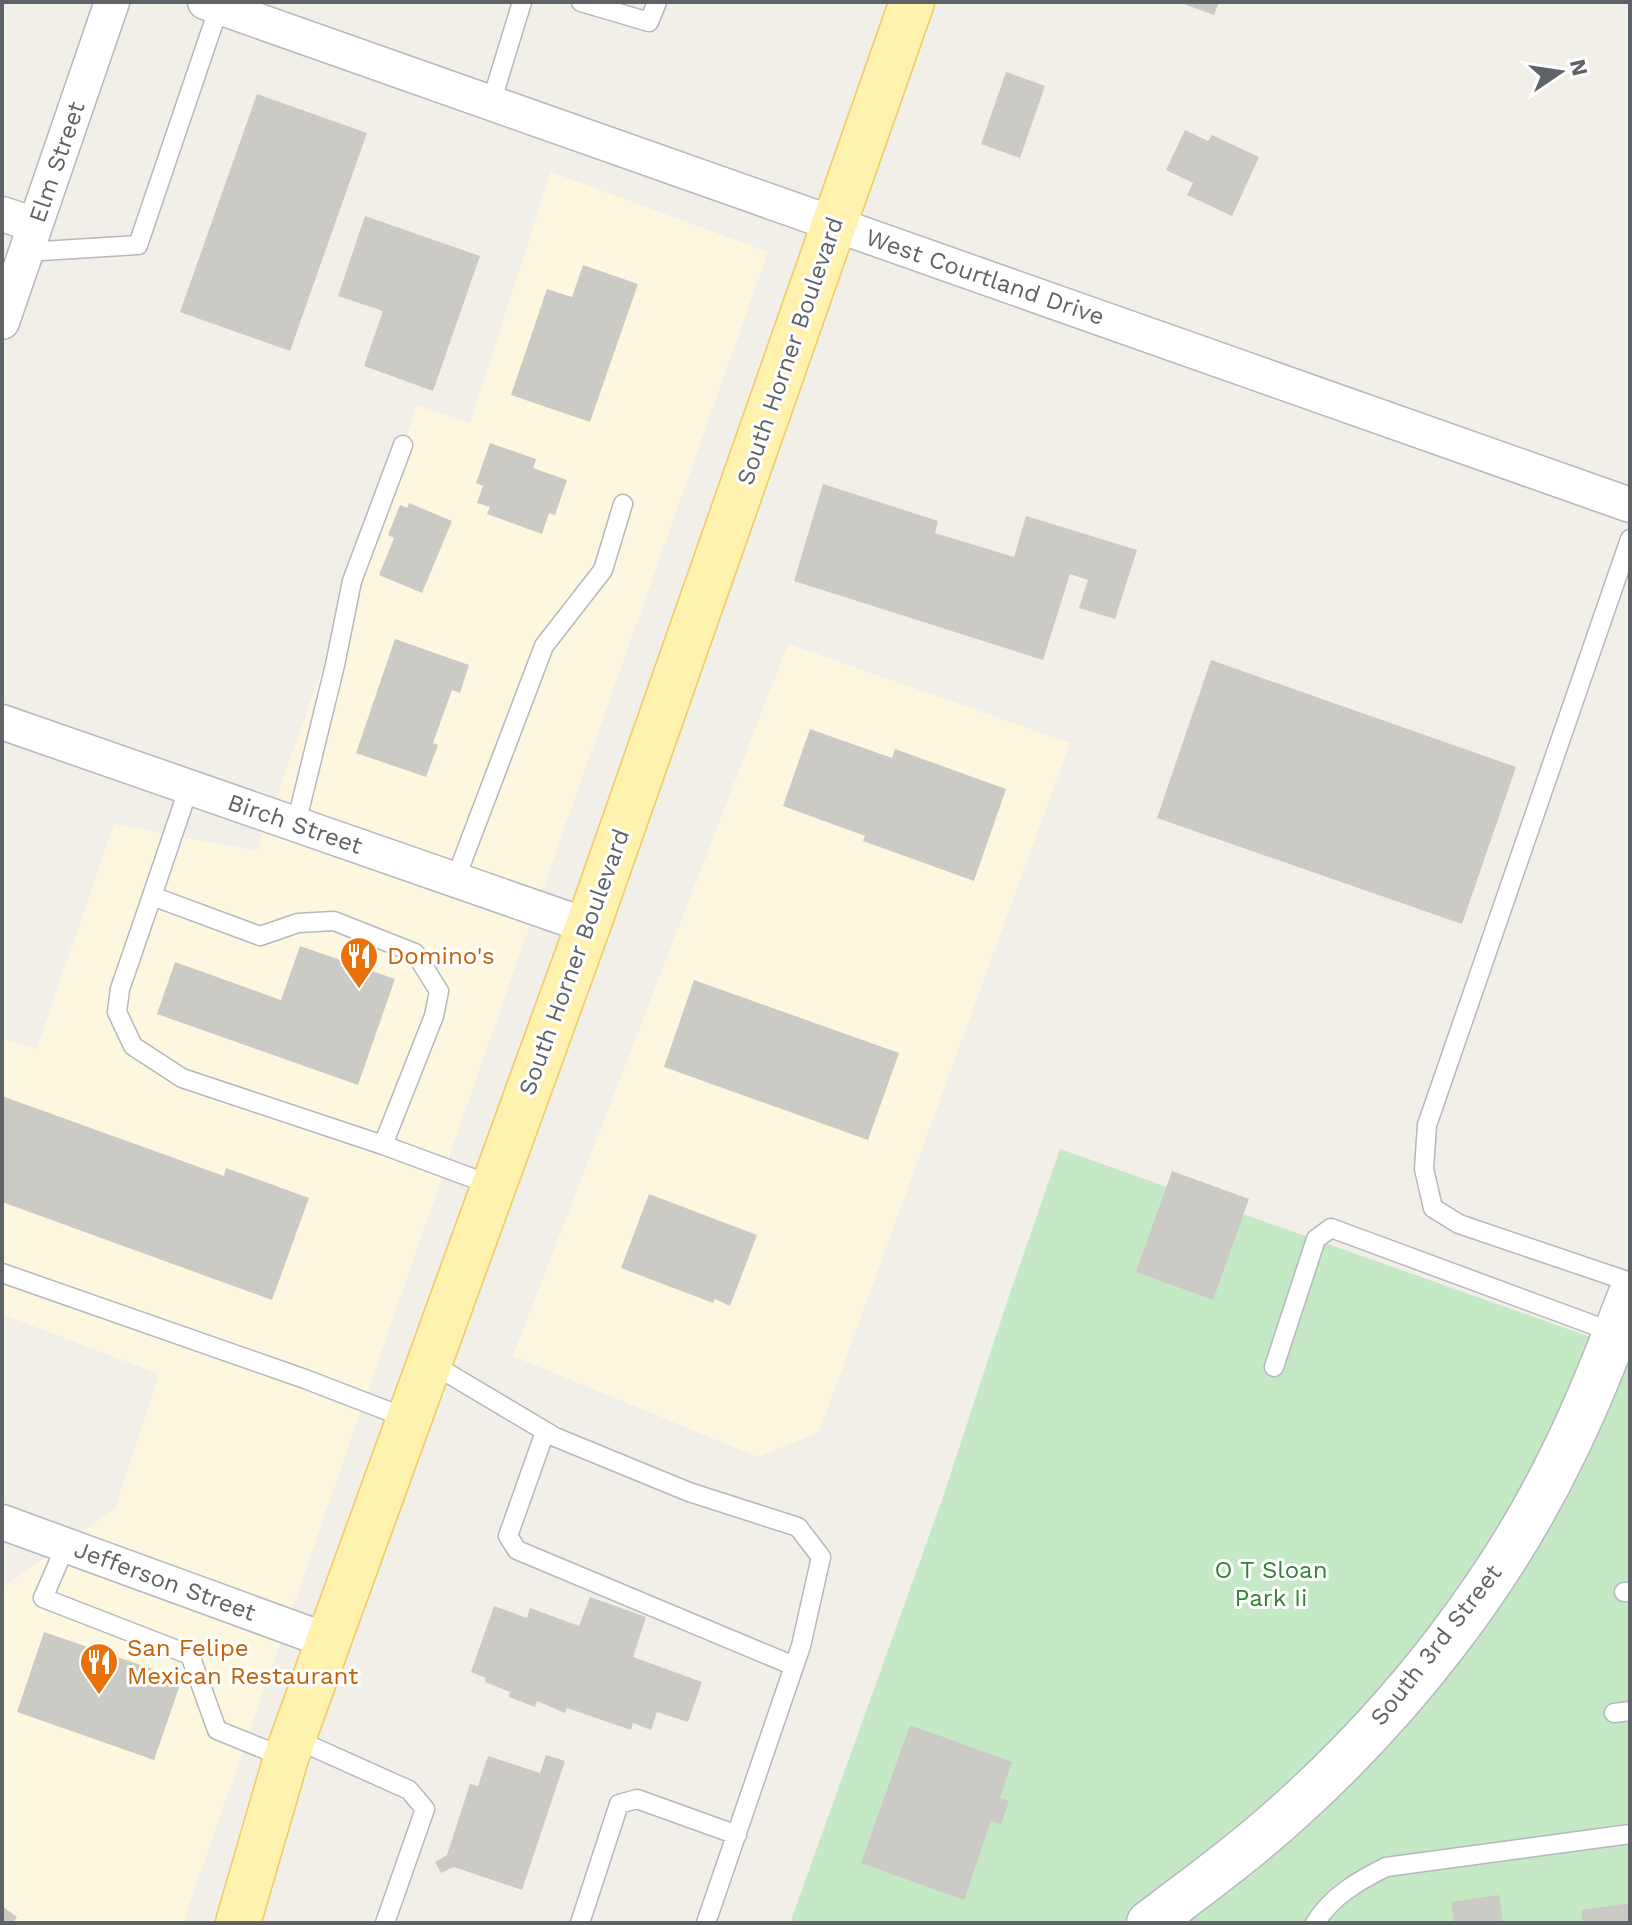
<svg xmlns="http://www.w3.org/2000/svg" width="1632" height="1925" font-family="'Work Sans',sans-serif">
<rect width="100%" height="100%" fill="#f1efe8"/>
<path fill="#fef7e0" d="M 551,172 L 768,252 L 513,973 L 183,1923 L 2,1923 L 2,1588 L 115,1509 L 159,1374 L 2,1314 L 2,1038 L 37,1049 L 114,824 L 257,851 L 417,405 L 470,423 Z
M 788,644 L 1070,743 L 819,1432 L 758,1457 L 513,1356 Z"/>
<path fill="#c5e8c5" d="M 1060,1149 L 1630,1351 L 1630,1923 L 790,1923 L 942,1500 L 1006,1305 Z"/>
<path fill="#cccac5" d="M 1178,2 L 1219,2 L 1214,15 Z
M 1006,72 L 1045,86 L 1020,158 L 981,144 Z
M 257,94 L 367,133 L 290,351 L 180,312 Z
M 1185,130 L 1208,141 L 1212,135 L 1259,157 L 1232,216 L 1187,195 L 1193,183 L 1166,170 Z
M 365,216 L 480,256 L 433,391 L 364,366 L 383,311 L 338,296 Z
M 583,265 L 638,284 L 590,422 L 511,395 L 547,289 L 572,297 Z
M 490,443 L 536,459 L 533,468 L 567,480 L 555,515 L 549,513 L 542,534 L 487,514 L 490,507 L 477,503 L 483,486 L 476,483 Z
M 823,484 L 938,521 L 935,533 L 1014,557 L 1026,516 L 1137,550 L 1115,619 L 1079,608 L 1088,580 L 1070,574 L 1043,660 L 794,581 Z
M 409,503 L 452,521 L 422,593 L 379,575 L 394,538 L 388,535 L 400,505 L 407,508 Z
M 395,639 L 469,665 L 460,693 L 452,690 L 433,743 L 438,745 L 426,777 L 356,753 Z
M 1211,660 L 1516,767 L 1462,924 L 1157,818 Z
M 810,729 L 892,758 L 895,749 L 1006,789 L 974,881 L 863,841 L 865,836 L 783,806 Z
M 300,946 L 395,979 L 358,1085 L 157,1014 L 175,962 L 281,1000 Z
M 694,980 L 899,1053 L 868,1140 L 664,1067 Z
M 2,1096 L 224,1176 L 226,1168 L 309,1198 L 272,1300 L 2,1202 Z
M 1172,1171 L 1249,1199 L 1213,1300 L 1136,1272 Z
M 649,1194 L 757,1235 L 730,1306 L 715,1299 L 713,1303 L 621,1268 Z
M 590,1597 L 646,1617 L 633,1657 L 702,1682 L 688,1722 L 657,1712 L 651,1730 L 633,1723 L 631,1730 L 567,1708 L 565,1713 L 537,1701 L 535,1707 L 509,1697 L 510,1692 L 485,1682 L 486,1678 L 471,1672 L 494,1606 L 527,1618 L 530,1608 L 579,1626 Z
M 44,1632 L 182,1679 L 154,1760 L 17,1712 Z
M 910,1725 L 1012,1762 L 1000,1798 L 1009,1801 L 1001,1824 L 991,1821 L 964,1900 L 861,1863 Z
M 546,1755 L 565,1761 L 522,1890 L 454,1867 L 441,1873 L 435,1862 L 447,1855 L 470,1784 L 478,1786 L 488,1756 L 540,1773 Z
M 1499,1895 L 1503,1923 L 1454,1923 L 1451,1902 Z
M 1630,1903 L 1630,1923 L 1583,1923 L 1581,1910 Z
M 2,1906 L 17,1917 L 13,1923 L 2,1923 Z"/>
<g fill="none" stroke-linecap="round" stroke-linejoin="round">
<defs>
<path id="lane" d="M 581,2 L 649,22 L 657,2
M 491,103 L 522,2
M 26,252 L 138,245 L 219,7
M 1630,539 L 1427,1125 L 1424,1169 L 1433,1208 L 1459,1224 L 1630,1282
M 189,787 L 152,896 L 260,936 L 298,923 L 334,921 L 415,953 L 439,991 L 434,1016 L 383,1145 L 494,1186
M 296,824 L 335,665 L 352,581 L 403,445
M 455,880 L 544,646 L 603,570 L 623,504
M 152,896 L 120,989 L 117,1012 L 133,1046 L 182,1078 L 383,1145
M 2,1273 L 305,1379 L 409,1419
M 429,1362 L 555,1437 L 689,1492 L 798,1527 L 821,1557 L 801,1646 L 706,1923
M 1274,1367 L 1316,1239 L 1331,1228 L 1615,1333
M 545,1432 L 508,1536 L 517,1550 L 794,1666
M 66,1545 L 43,1598 L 190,1655 L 217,1730 L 286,1758
M 1624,1592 L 1630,1592
M 1614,1713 L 1630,1711
M 293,1738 L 409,1790 L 425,1809 L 385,1923
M 580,1923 L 619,1804 L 637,1799 L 737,1835
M 1315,1923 C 1332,1896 1358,1881 1386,1867 L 1630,1834"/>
<path id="street" d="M 205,2 L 1630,505
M 2,214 L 35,225
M 2,322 L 112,2
M 2,722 L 588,926
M 2,1522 L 328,1641"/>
<path id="secondary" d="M 1149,1923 C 1197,1887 1246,1851 1291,1810 C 1403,1709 1502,1583 1567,1446 C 1591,1397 1610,1347 1630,1296"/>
<path id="primary" d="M 238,1923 L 286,1758 L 588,926 L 912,2"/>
</defs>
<use href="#lane" stroke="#b5b8bc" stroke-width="21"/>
<use href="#street" stroke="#b5b8bc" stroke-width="37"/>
<use href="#secondary" stroke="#b6babf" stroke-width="47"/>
<use href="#primary" stroke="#f2c960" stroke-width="47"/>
<use href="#lane" stroke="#fff" stroke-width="18"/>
<use href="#street" stroke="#fff" stroke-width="34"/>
<use href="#secondary" stroke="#fff" stroke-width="44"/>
<use href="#primary" stroke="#fff2af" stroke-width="44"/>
</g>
<defs>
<symbol id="restaurant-pin" viewBox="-11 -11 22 30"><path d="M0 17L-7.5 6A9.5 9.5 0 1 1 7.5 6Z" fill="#e8710a" stroke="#fff"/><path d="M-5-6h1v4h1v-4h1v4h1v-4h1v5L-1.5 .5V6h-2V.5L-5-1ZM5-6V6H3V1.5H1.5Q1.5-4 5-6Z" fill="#fff"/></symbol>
</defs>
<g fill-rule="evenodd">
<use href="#restaurant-pin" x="337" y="934" width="44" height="60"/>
<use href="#restaurant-pin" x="77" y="1640" width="44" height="60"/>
</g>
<g text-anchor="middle" stroke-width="6" stroke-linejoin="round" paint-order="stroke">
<g font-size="24" fill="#5f6368" stroke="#fff">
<text transform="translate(57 162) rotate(-71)" y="8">Elm Street</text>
<text transform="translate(985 277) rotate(19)" y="8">West Courtland Drive</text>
<text transform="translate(790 351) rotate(-71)" y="8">South Horner Boulevard</text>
<text transform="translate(295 824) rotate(19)" y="8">Birch Street</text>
<text transform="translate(574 962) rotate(-70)" y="8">South Horner Boulevard</text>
<text transform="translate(165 1581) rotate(20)" y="8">Jefferson Street</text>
<text transform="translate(1436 1645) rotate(-52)" y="8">South 3rd Street</text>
</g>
<g font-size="24" fill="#c56008" stroke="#fff" text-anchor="start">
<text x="387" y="964">Domino's</text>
<text x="127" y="1656">San Felipe<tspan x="127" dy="28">Mexican Restaurant</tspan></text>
</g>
<g font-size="24" fill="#348238" stroke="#fff">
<text x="1271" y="1578">O T Sloan<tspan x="1271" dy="28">Park Ii</tspan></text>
</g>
</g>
<rect width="1632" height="1925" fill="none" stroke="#5f6368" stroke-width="8"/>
<g transform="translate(1560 72) rotate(77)" stroke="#ffffff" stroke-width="6" paint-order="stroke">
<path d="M0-6L14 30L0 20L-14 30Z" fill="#5f6368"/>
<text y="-12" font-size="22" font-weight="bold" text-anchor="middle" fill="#5f6368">N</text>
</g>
</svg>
